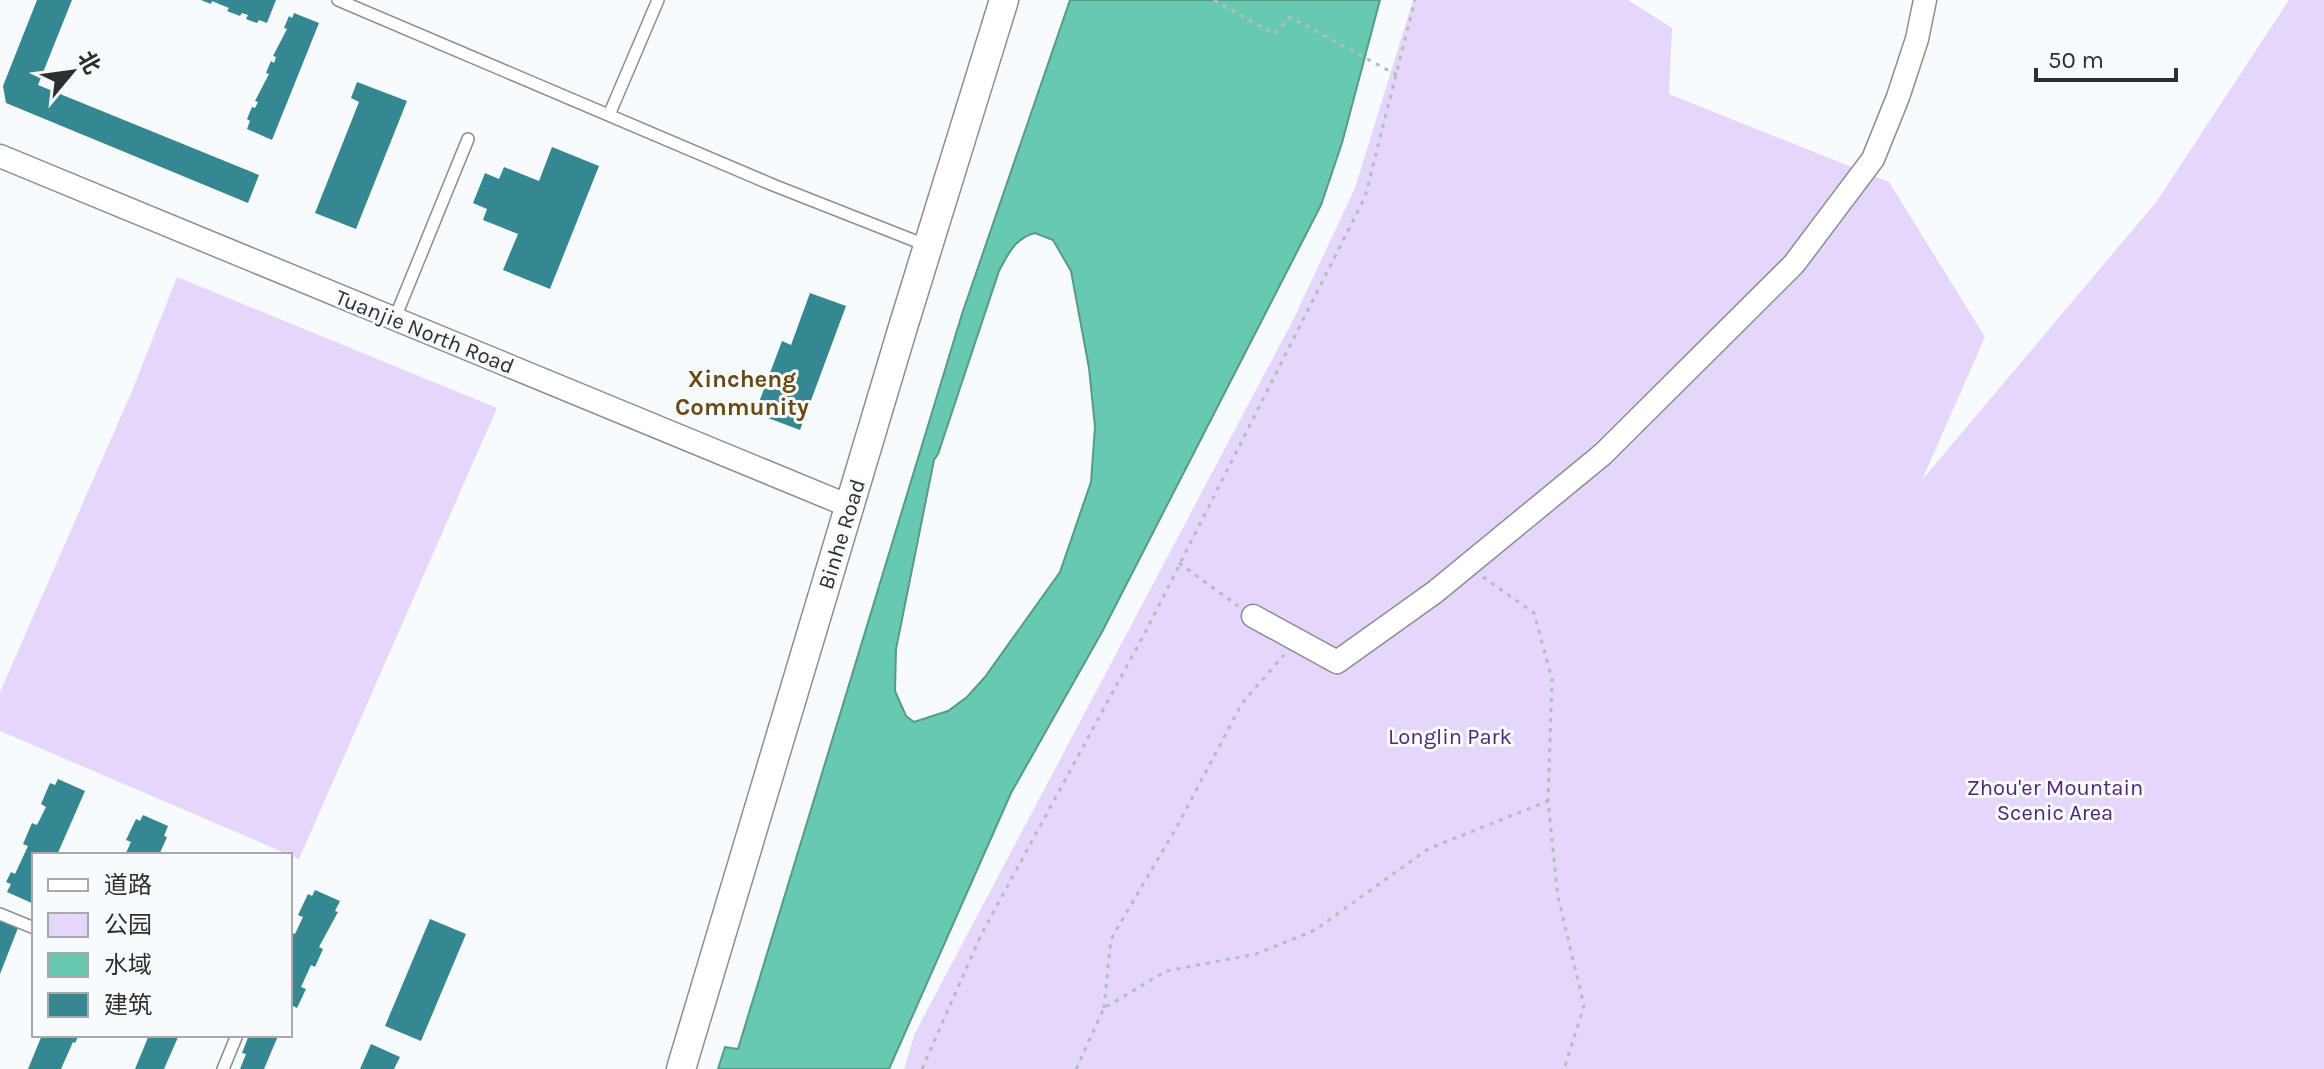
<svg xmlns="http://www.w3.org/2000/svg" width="2324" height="1069" font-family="Karla,'Noto Sans SC',sans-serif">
<rect width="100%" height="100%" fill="#f7fbfd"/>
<path fill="#e5d7fc" d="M 1413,0 L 1628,0 L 1672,28 L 1669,94 L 1889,182 L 1985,337 L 1922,480 L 2157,201 L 2289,0 L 2324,0 L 2324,1069 L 904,1069 L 915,1033 L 1293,320 L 1355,188 Z
M 177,277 L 497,408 L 299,859 L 0,731 L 0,692 L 132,391 Z"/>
<path fill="#67c9af" stroke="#569b89" stroke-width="2" fill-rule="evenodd" d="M 1070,0 L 1380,0 L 1342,143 L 1321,205 L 1102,632 L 1011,793 L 889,1069 L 718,1069 L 725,1047 L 738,1049 L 962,314 ZM 1035,233 L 1053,240 L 1071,271 L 1089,368 L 1095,427 L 1091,482 L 1060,572 L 985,677 L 967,697 L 948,711 L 914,722 L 906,716 L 895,691 L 896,649 L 934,460 L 938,454 L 999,271 C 1008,254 1015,238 1035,233 Z"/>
<path fill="#358892" d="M 37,0 L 72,0 L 38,85 L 259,175 L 248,203 L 6,103 L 3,86 Z
M 201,0 L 276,0 L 267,23 L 259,20 L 257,23 L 246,19 L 248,15 L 242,13 L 240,16 L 227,11 L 229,8 L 212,1 L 211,4 Z
M 294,13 L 319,23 L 272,140 L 247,129 L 250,121 L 247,119 L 252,107 L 255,108 L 258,102 L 255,101 L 269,74 L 266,73 L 271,61 L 274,63 L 276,57 L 273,56 L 287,29 L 284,28 L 289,16 L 292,18 Z
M 357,82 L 407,101 L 356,229 L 315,213 L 359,102 L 351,98 Z
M 552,147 L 599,166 L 550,289 L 503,270 L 518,234 L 483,220 L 487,209 L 473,203 L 485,173 L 499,179 L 504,167 L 539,181 Z
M 810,293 L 846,306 L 800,430 L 755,413 L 782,341 L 791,345 Z
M 58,779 L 85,791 L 57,855 L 34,855 L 34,904 L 7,892 L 11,884 L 6,882 L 11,872 L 15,874 L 28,846 L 23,844 L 32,823 L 37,825 L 46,807 L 41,804 L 50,783 L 55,785 Z
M 143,815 L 168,826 L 164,836 L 167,837 L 159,855 L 125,855 L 131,842 L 126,840 L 136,819 L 140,821 Z
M 315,890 L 340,901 L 335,911 L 338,912 L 319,947 L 323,949 L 315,967 L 311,965 L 301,987 L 306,989 L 297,1008 L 293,1006 L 290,1012 L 290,932 L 295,934 L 303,917 L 298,915 L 308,894 L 312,896 Z
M 430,919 L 466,934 L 421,1041 L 385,1026 Z
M 0,921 L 18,928 L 0,974 Z
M 42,1035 L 79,1035 L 75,1043 L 73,1042 L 61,1069 L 28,1069 Z
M 149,1035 L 179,1035 L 164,1069 L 135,1069 Z
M 249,1035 L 278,1036 L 264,1069 L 240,1069 L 246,1054 L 242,1053 Z
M 371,1044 L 400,1057 L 394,1069 L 360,1069 Z"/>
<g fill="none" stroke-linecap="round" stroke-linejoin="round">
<defs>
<path id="service" d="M 338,0 L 773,185 L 928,246
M 609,115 L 658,0
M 395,318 L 468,139
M 0,914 L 34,928
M 223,1069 L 237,1035"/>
<path id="minor" d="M 0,156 L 849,506
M 1253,616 L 1337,662 L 1435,592 L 1603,454 L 1794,264 L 1873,159 L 1898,97 L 1917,39 L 1925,0"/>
<path id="tertiary" d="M 681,1069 L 903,327 L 1004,0"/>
</defs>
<use href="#service" stroke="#8b8f92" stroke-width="14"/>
<use href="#minor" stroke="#8b8f92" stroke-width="25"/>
<use href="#tertiary" stroke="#8b8f92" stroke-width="31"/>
<path stroke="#b8bbbd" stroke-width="3" stroke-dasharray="4 6" stroke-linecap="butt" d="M 1214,0 L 1274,34 L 1290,17 L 1397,75
M 1179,563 L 1238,606
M 1483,577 L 1534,613 L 1552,679 L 1548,801 L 1558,897 L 1584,1006 L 1564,1069
M 1104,1008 L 1111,939 L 1179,823 L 1242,703 L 1284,655
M 922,1069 L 981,935 L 1147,629 L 1365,197 L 1415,0
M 1076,1069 L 1104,1008 L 1166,971 L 1256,954 L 1315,930 L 1428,849 L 1548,801"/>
<use href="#service" stroke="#fff" stroke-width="11"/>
<use href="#minor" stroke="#fff" stroke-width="22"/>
<use href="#tertiary" stroke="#fff" stroke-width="28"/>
</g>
<g text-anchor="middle" stroke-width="6" stroke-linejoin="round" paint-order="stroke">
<g font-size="22" fill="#2e2f31" stroke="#f7fbfd">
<text transform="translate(425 331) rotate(22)" y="8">Tuanjie North Road</text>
<text transform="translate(841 534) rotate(-73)" y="8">Binhe Road</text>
</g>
<g font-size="22" fill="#4e2877" stroke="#f7fbfd">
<text x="1450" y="744">Longlin Park</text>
<text x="2055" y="795">Zhou'er Mountain<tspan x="2055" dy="25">Scenic Area</tspan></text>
</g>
<g font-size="24" font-weight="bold" fill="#684a12" stroke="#f7fbfd">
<text x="742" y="387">Xincheng<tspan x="742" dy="28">Community</tspan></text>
</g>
</g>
<rect x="32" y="853" width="260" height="184" fill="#f7fbfd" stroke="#a7a9ab" stroke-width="2"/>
<rect x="48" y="879" width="40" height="12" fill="#ffffff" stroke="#a7a9ab" stroke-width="2"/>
<text x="104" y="893" font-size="24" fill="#2e2f31">道路</text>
<rect x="48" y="913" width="40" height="24" fill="#e5d7fc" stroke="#a7a9ab" stroke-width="2"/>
<text x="104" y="933" font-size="24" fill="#2e2f31">公园</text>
<rect x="48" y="953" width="40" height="24" fill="#67c9af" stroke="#a7a9ab" stroke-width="2"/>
<text x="104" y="973" font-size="24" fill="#2e2f31">水域</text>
<rect x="48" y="993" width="40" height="24" fill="#358892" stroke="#a7a9ab" stroke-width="2"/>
<text x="104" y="1013" font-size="24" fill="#2e2f31">建筑</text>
<g transform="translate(72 72) rotate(61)" stroke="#f7fbfd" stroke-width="6" paint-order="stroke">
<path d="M0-6L14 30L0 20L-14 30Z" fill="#2e2f31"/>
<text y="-12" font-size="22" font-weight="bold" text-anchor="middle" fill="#2e2f31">北</text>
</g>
<path d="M2036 68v12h140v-12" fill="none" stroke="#2e2f31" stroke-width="4"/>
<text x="2048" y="68" font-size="24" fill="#2e2f31" stroke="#f7fbfd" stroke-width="6" paint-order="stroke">50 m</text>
</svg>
